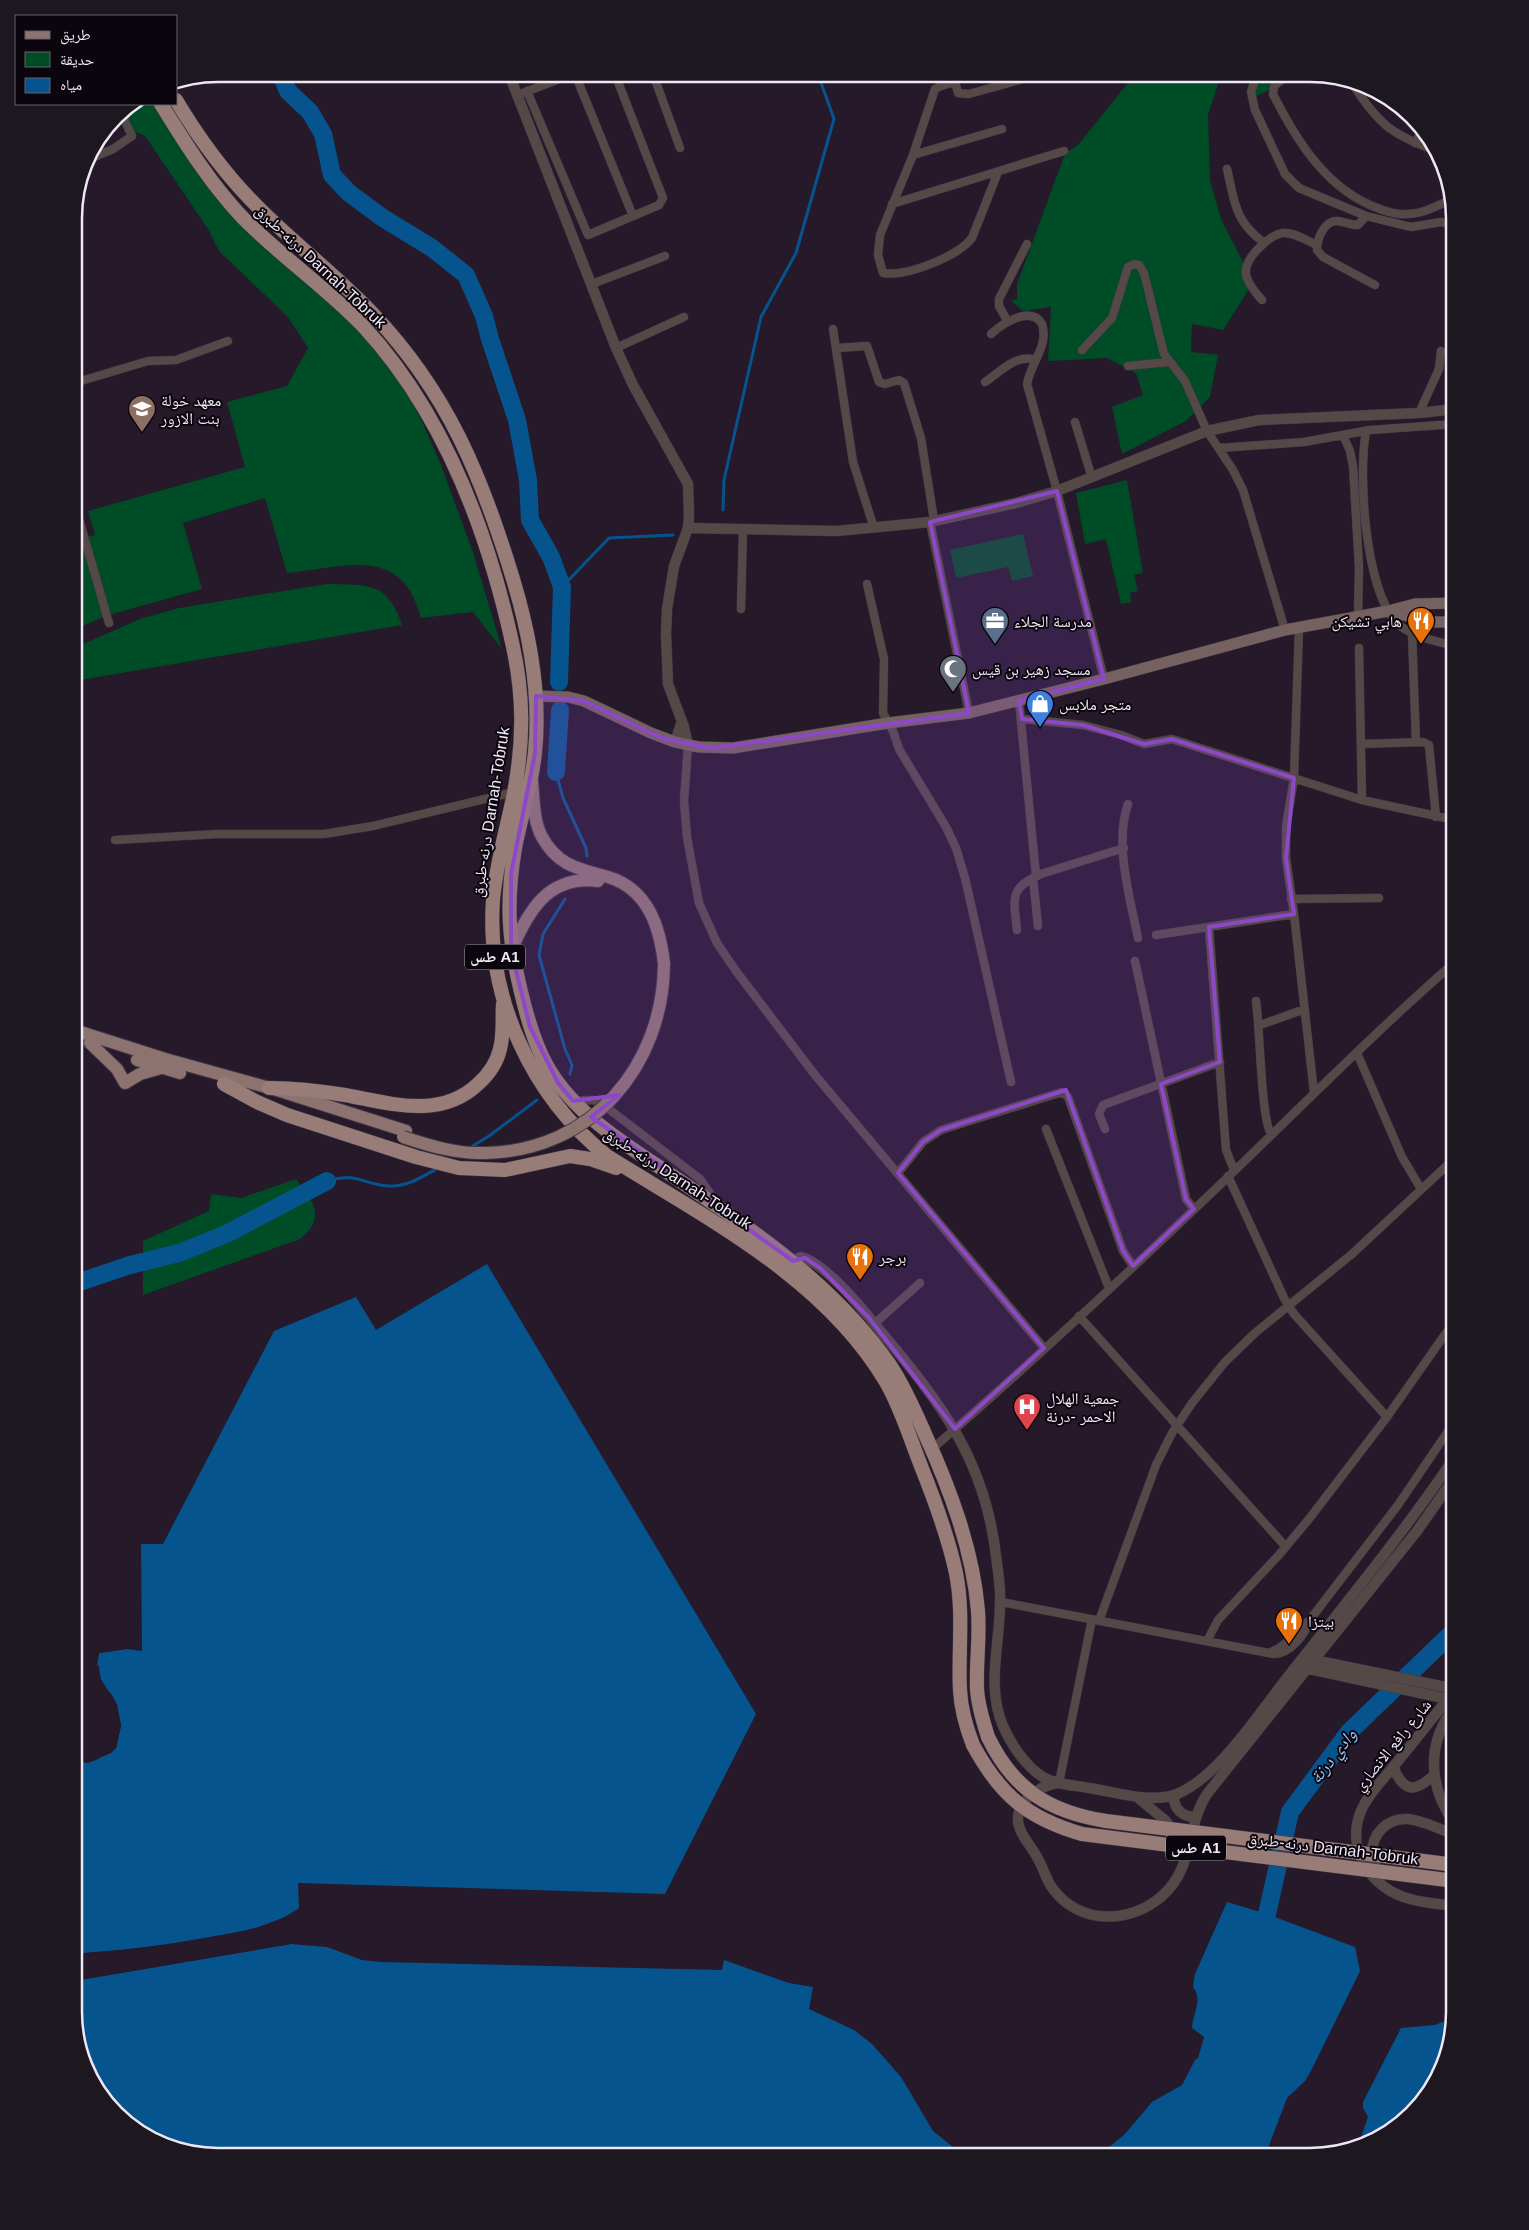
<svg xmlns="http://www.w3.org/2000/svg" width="1529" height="2230" font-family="Helvetica,'Noto Naskh Arabic',sans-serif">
<rect width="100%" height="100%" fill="#25192a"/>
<path fill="#004c26" d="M 1130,74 L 1284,74 L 1274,81 L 1269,90 L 1254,97 L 1245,74 L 1218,84 L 1208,115 L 1210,180 L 1221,219 L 1250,276 L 1249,289 L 1223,330 L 1192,324 L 1191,352 L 1218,355 L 1210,397 L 1186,421 L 1122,454 L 1112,407 L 1143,395 L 1136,373 L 1107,358 L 1048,361 L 1051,307 L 1023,311 L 1011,301 L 1017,299 L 1017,284 L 1065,154 L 1078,145 L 1131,79 Z
M 135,104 L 155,104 L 215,198 L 353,323 L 399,379 L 419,415 L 439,460 L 473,552 L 502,649 L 473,612 L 421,618 C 402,544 345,567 287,573 L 265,498 L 183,523 L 202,589 L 105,616 L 74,630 L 74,540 L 95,535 L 88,511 L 245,467 L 227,402 L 287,386 L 308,348 L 288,317 L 219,251 L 208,229 L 145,136 L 128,129 L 119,114 Z
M 1127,480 L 1143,573 L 1134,575 L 1138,591 L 1130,593 L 1131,602 L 1121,604 L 1106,539 L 1085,544 L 1076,493 Z
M 1023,534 L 1033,576 L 1012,581 L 1008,567 L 956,578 L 950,550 Z
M 327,584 C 367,585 388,581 402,625 L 74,681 L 74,648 L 140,619 L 179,608 Z
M 296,1179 C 313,1202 327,1217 300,1239 L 143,1295 L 143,1241 L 209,1211 L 211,1194 L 241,1198 Z"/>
<path fill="#06548e" d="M 487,1264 L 756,1714 L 665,1894 L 298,1883 L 299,1908 C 272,1928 237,1932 205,1938 C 165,1945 125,1950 84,1953 L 74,1951 L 74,1757 L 87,1763 L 111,1753 L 116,1748 L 121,1726 L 117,1705 L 112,1695 L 101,1682 L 99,1667 L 97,1665 L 99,1653 L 127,1649 L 142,1650 L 141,1544 L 163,1544 L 274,1331 L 356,1297 L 376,1330 Z
M 74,1318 C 85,1332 78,1347 74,1363 Z
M 1227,1902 L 1267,1914 L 1355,1947 L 1360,1971 L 1312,2069 L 1305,2081 L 1287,2098 L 1265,2156 L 1098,2156 L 1125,2134 L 1152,2102 L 1182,2085 L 1195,2060 L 1198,2058 L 1204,2037 L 1192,2028 C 1193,2013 1203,2000 1193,1987 L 1195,1974 Z
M 291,1944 L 327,1947 L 362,1960 L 381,1962 L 722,1970 L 724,1960 L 789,1983 L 813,1987 L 809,2009 L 854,2030 L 872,2044 L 901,2077 L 933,2131 L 964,2156 L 210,2156 L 146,2137 L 93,2083 L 74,2011 L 74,1981 Z
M 1453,2018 L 1436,2084 L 1382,2137 L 1359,2143 L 1368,2117 L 1363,2108 L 1363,2102 L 1401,2028 L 1435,2025 Z"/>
<path fill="#25192a" d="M 140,1644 L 142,1644 L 142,1651 L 127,1649 L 99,1653 L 97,1665 L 99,1667 L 99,1676 L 117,1705 L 121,1726 L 116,1748 L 96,1760 L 87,1763 L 83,1762 L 80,1758 L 74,1757 L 74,1754 L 87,1761 L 110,1751 L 113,1747 L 118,1725 L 115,1706 L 110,1696 L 99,1683 L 96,1677 L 97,1668 L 94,1665 L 96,1652 L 106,1649 L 127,1646 L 140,1648 Z
M 288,1916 L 288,1919 L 251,1933 L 147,1950 L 84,1955 L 74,1954 L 74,1951 L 84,1953 L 147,1948 L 251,1930 Z
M 290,1941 L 291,1944 L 74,1981 L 74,1978 Z"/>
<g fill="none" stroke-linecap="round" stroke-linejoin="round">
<path stroke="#06548e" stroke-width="3" d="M 723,510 L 724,480 L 761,317 L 796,253 L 834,119 L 818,74
M 562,587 L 609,538 L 673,535
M 556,772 L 563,798 L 586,848 L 587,856
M 565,899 L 543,934 L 539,955 L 565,1049 L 572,1065 L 570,1074
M 468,1149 L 489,1136 L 537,1100
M 327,1181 C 357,1172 362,1184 388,1186 C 407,1187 422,1177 438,1168"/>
<path stroke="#06548e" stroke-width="18" d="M 281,74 L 288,91 L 310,112 L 323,134 L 332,175 L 349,193 L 383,218 L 432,248 L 466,275 L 484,316 L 490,339 L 517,420 L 528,480 L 530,520 L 551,557 L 562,587 L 559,682
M 556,772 L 560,710
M 74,1284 L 130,1265 L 179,1253 L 226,1234 L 327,1181
M 1267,1914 L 1290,1812 L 1349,1732 L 1455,1630"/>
<defs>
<path id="minor" d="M 575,74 L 633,216
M 653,74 L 680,148
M 1257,74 L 1251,92 L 1255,110 L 1285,174 L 1299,188 L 1366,216 L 1411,227 L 1441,222 L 1455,225
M 1290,74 L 1274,86 L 1273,94 C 1297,142 1328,191 1380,209 C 1388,212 1398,215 1407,214 C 1422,214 1437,206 1450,200
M 1354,86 C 1379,125 1394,136 1437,151
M 527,91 L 588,235 L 659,205 L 663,198 L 615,74
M 523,93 L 572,74
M 1415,143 L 1422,131
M 913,155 L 1002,129
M 87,160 L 113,149 L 132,136 L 121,113
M 1227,169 C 1235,203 1234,220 1264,243
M 998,172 L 972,238 C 957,257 906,277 883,273 L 878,255 L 880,235 L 913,155 L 935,89 L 941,86 L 955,82 L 958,93 L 969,94 L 1041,74
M 892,204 L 1064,151
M 1366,216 L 1358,225 C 1351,225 1345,222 1338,221 C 1324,220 1317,239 1317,250 L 1323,257 L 1375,285
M 592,284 L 665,256
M 1262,300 C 1244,280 1238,268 1260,247 C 1266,241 1274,234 1283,233 C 1294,232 1307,241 1317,245
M 1008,322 L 999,306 L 999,299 L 1027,244
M 833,329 L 853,462 L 874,528
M 991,334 C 1003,323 1031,305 1042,324 C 1049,346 1031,362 1027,384 L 1057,491 L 1104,679
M 616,348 L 684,317
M 836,348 L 867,346 L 879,382 L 885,384 L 899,380 L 904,383 L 921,438 L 934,520
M 1082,350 L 1112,318 L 1128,267 L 1134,264 L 1139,265 L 1144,273 L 1164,354 L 1185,381 L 1207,431 L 1233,470 L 1243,490 L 1285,630
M 1128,366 L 1169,362
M 985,382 C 1000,372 1017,353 1036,360
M 74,383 L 148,361 L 176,360 L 228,341
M 1419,413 L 1439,369 L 1441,351
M 1075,422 L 1092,478
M 1366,431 C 1358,475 1365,588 1396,622 C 1410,637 1437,641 1455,646
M 1343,435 L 1350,451 L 1353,466 L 1359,567 L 1358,616
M 1219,448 L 1304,442 L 1370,430 L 1455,424
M 74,502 L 109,623
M 930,522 L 969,713
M 867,584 L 884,659 L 883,713 L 893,731 L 899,749 L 946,827 L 956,848 L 965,878 L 1011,1082
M 741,609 L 743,529
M 1299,628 L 1294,778 L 1286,827 L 1286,858 L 1294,914 L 1314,1093
M 1412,633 L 1416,742
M 1359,648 L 1362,800
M 1019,701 L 1036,876
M 1022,719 L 1083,725 L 1121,735 L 1144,744 L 1172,739 L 1362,800 L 1455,820
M 1361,744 L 1423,742 L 1429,745 L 1436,817
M 688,745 L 684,801 L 687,837 L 699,903 L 717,943 L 736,971 L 815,1075 L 1044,1348
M 1128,804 C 1114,844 1130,898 1138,938
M 115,840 L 217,834 L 324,834 L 373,826 L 514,792
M 1033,878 L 1038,926
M 1291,899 L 1379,898
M 1209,927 L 1226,1150 L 1234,1170
M 1017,930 C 1014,899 1008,888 1041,874 L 1124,848
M 1156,935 L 1294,914
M 1135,961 L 1186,1199 L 1194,1209
M 1256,1001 C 1260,1027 1261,1119 1271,1134
M 1260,1025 L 1305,1009
M 1357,1053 L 1402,1157 L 1421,1189
M 573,1101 L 593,1100 L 601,1103 L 700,1179 L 710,1193 L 711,1202
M 1046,1129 L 1109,1288
M 1105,1129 L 1099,1114 L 1103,1105 L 1220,1062
M 898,1173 L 923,1142 L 941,1130 L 1062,1092 L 1068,1097 L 1123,1251 L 1133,1266
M 1228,1176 L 1284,1298 L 1294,1314 L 1387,1417
M 1079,1316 L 1286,1547
M 874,1324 L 920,1283
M 932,1449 C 1033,1362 1131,1270 1227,1178 C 1303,1105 1376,1031 1455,962
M 1001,1602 L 1274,1654 C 1290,1654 1305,1635 1309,1621 L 1398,1505 L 1455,1421
M 1099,1621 L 1156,1465 L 1172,1433 L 1192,1403 L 1225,1362 L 1255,1333 L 1352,1254 L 1455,1158
M 1207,1641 L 1218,1620 L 1278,1556 L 1309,1519 L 1387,1417 L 1455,1320
M 1271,1652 C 1290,1645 1294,1629 1309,1621
M 1059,1783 L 1092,1619"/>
<path id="tertiary" d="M 509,74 L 616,348 L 633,385 L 688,484 L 689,516 L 688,528 L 674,566 L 667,609 L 666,633 L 668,684 L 684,727 L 688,745
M 688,528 L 837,531 L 930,522 L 1016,503 L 1057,491 L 1207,431 L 1259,420 L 1419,413 L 1455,409
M 675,742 L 682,721
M 793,1261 L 801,1257 C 827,1264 865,1312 882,1333 C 942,1405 985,1460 996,1556 C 998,1572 1001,1588 1000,1603 C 1000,1644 986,1687 1003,1726 C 1011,1744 1026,1767 1043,1777 C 1057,1785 1074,1785 1089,1788 C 1116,1792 1151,1804 1177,1794 C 1219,1777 1262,1709 1290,1674 C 1347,1602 1404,1532 1455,1457
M 1309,1659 L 1455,1689
M 1305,1668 L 1448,1699
M 1393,1767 C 1404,1792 1414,1793 1433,1776
M 1058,1783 C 1038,1785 1010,1806 1020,1829 C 1024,1840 1033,1848 1038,1859 C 1044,1869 1046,1880 1053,1889 C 1080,1925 1130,1924 1162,1896 C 1195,1867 1185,1828 1207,1794 L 1417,1531 L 1455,1477
M 1174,1795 C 1173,1808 1182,1817 1195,1817
M 1137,1797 L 1166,1821 L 1187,1849
M 1455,1824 C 1428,1787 1426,1743 1455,1706
M 1379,1875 C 1376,1868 1373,1860 1372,1853 C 1372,1833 1388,1818 1407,1819 C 1423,1820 1441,1830 1455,1835
M 1455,1906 C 1440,1904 1424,1903 1410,1899 C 1371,1889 1345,1849 1361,1811 C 1368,1794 1382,1781 1393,1767 C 1414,1742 1434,1716 1455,1690"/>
<path id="secondary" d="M 1388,611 L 1430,622 L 1455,622
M 536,696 L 568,697 L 584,701 L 651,733 L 675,742 L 699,747 L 733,748 L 888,723 L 969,713 L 1104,679 L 1285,630 L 1388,611 L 1415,604 L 1455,603"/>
<path id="primary" d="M 532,781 C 534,799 533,820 542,837 C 558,866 579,869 608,877 C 648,889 660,927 664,964
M 511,951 C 528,911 548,875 598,881
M 74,1030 L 165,1059 L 277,1090 L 406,1131
M 90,1043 L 117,1069 L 125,1083 L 140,1074 L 161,1068
M 137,1060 L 180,1073"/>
<path id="trunk" d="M 176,100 C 201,142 230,181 266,215 C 301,249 340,279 373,314 C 448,393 482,477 513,579 C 530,635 541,694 535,752 C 532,785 521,816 515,848 C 506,901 508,939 521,992 C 527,1017 534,1043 547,1066 C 577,1119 637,1151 686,1185 C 762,1236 837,1289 890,1365 C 904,1386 915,1411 925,1434 C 950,1489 973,1550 978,1611 C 980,1637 976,1663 977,1689 C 978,1706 983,1721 988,1737
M 161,104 C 185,143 210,183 242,217 C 280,256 326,287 364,327 C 443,413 487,529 512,642 C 524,695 524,740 514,793 C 507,828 496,864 493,900 C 486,998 532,1096 607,1156 C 706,1218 825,1278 886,1382 C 901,1408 910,1438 921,1466 C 935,1501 948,1536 956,1573 C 964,1614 958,1649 960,1690 C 961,1709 966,1727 973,1745
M 224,1084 L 257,1102 L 287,1115 L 416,1157 L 459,1168 L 505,1170 L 570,1156 L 590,1159 L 616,1168
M 269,1088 C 295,1088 320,1091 345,1095 C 390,1103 440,1120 478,1084 C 488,1075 497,1062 500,1049 C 504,1035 502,1018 503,1004"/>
</defs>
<use href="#minor" stroke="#413646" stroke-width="9"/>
<use href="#tertiary" stroke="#413646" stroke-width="11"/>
<use href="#secondary" stroke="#413646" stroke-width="12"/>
<use href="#primary" stroke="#413646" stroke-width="14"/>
<use href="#trunk" stroke="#413646" stroke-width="15"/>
<use href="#minor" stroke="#554948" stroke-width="8"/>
<use href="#tertiary" stroke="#554948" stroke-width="10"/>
<use href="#secondary" stroke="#75615f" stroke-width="11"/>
<use href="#primary" stroke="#8d7370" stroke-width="12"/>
<use href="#trunk" stroke="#987c78" stroke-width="14"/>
<defs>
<path id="primary-bridge" d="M 403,1137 C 430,1146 457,1154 485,1153 C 591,1151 663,1067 664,964"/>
<path id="trunk-bridge" d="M 988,1737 C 1013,1789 1049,1812 1106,1821 L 1455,1865
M 973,1745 C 1000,1795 1027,1818 1082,1834 L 1455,1881"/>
</defs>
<use href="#primary-bridge" stroke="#413646" stroke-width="14" stroke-linecap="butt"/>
<use href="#trunk-bridge" stroke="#413646" stroke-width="15" stroke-linecap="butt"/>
<use href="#primary-bridge" stroke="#8d7370" stroke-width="12"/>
<use href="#trunk-bridge" stroke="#987c78" stroke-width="14"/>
</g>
<path fill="#8d48c7" fill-opacity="0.2" stroke="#8d48c7" stroke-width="4" stroke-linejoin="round" d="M 1057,491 L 1104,679 L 1019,701 L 1022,719 L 1083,725 L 1144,744 L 1172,739 L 1294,778 L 1286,858 L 1294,914 L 1209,927 L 1220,1062 L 1161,1084 L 1186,1199 L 1194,1209 L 1133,1266 L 1123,1251 L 1066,1090 L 941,1130 L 923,1142 L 898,1173 L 1044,1348 L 955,1429 L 869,1318 L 820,1268 L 805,1258 L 793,1261 L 591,1117 L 619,1095 L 573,1101 L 558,1083 L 530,1027 L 511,951 L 511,874 L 535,753 L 536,696 L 584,701 L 662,738 L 712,748 L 969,713 L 930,522 Z"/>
<defs>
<symbol id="university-pin" viewBox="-11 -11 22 30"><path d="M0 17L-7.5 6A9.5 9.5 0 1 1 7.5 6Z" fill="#8d6e63" stroke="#0b060d"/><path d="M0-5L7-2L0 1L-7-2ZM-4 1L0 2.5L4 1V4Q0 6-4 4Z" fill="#fff"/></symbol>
<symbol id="office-pin" viewBox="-11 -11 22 30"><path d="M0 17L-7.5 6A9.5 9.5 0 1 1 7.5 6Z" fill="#5c6f8a" stroke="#0b060d"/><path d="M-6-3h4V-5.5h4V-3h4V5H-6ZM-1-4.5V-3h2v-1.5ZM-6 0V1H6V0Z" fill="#fff"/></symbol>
<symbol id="restaurant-pin" viewBox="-11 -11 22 30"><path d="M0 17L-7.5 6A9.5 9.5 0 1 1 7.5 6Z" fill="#e8710a" stroke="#0b060d"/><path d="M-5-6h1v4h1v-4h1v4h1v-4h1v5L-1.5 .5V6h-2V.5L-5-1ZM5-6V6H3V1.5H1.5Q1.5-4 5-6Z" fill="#fff"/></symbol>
<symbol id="mosque-pin" viewBox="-11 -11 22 30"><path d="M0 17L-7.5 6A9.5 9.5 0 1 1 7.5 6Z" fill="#6b7280" stroke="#0b060d"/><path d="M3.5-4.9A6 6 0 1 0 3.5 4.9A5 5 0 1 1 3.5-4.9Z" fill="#fff"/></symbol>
<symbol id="shop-pin" viewBox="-11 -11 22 30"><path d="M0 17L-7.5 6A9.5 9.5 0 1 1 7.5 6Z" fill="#3f7fe0" stroke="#0b060d"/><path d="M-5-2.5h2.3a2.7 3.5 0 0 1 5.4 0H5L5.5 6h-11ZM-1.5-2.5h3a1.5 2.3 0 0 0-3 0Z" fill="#fff"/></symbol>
<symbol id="hospital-pin" viewBox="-11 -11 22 30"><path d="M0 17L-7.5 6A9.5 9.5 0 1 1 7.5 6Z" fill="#e0444e" stroke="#0b060d"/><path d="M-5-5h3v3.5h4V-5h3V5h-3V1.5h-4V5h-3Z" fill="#fff"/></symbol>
</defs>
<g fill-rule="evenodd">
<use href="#university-pin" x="126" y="393" width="32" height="43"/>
<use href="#office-pin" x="979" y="605" width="32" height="43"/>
<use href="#restaurant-pin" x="1405" y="605" width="32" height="43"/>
<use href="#mosque-pin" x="937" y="653" width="32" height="43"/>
<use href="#shop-pin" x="1024" y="688" width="32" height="43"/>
<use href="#restaurant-pin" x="844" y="1241" width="32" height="43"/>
<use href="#hospital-pin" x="1011" y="1391" width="32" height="43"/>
<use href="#restaurant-pin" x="1273" y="1605" width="32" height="43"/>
</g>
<g text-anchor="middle" stroke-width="4" stroke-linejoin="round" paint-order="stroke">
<g fill="#0b060d" stroke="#aba4af" stroke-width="1">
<rect x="465" y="944.5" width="60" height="25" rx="4"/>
<rect x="1166" y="1835.5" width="60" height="25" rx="4"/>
</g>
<g font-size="15" font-weight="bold" fill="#f0e7f4">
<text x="495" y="962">طس A1</text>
<text x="1196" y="1853">طس A1</text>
</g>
<g font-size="16" fill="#f0e7f4" stroke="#0b060d">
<text transform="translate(321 266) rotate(43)" y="6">درنه-طبرق Darnah-Tobruk</text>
<text transform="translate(490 812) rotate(-81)" y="6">درنه-طبرق Darnah-Tobruk</text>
<text transform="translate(678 1178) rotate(33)" y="6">درنه-طبرق Darnah-Tobruk</text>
<text transform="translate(1392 1745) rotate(-51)" y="6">شارع رافع الانصاري</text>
<text transform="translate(1333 1848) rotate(7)" y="6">درنه-طبرق Darnah-Tobruk</text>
</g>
<g font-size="16" fill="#f0e7f4" stroke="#0b060d" text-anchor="start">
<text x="161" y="406">معهد خولة<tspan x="161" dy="18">بنت الازور</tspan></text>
<text x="1014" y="627">مدرسة الجلاء</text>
<text x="1402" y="627" text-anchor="end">هابي تشيكن</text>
<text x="972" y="675">مسجد زهير بن قيس</text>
<text x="1059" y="710">متجر ملابس</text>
<text x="879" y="1263">برجر</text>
<text x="1046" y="1404">جمعية الهلال<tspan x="1046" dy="18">الاحمر -درنة</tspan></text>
<text x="1308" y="1627">بيتزا</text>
</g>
<g font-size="18" font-style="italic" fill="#96c8fa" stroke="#0b060d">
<text transform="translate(1333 1756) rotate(-52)" y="6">وادي درنة</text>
</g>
</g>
<path d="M0 0H1529V2230H0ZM218 82H1310A136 136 0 0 1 1446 218V2012A136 136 0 0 1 1310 2148H218A136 136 0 0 1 82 2012V218A136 136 0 0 1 218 82Z" fill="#1d181f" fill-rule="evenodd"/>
<path fill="none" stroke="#f0e7f4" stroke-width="2.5" d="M218 82H1310A136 136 0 0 1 1446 218V2012A136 136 0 0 1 1310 2148H218A136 136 0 0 1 82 2012V218A136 136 0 0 1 218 82Z"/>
<rect x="15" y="15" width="162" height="90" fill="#0b060d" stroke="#676069"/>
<rect x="25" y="31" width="25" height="8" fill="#8d7370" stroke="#676069"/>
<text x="60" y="40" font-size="15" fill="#f0e7f4">طريق</text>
<rect x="25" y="52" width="25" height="15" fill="#004c26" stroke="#676069"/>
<text x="60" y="65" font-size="15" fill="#f0e7f4">حديقة</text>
<rect x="25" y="78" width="25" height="15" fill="#06548e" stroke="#676069"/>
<text x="60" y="90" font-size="15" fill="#f0e7f4">مياه</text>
</svg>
